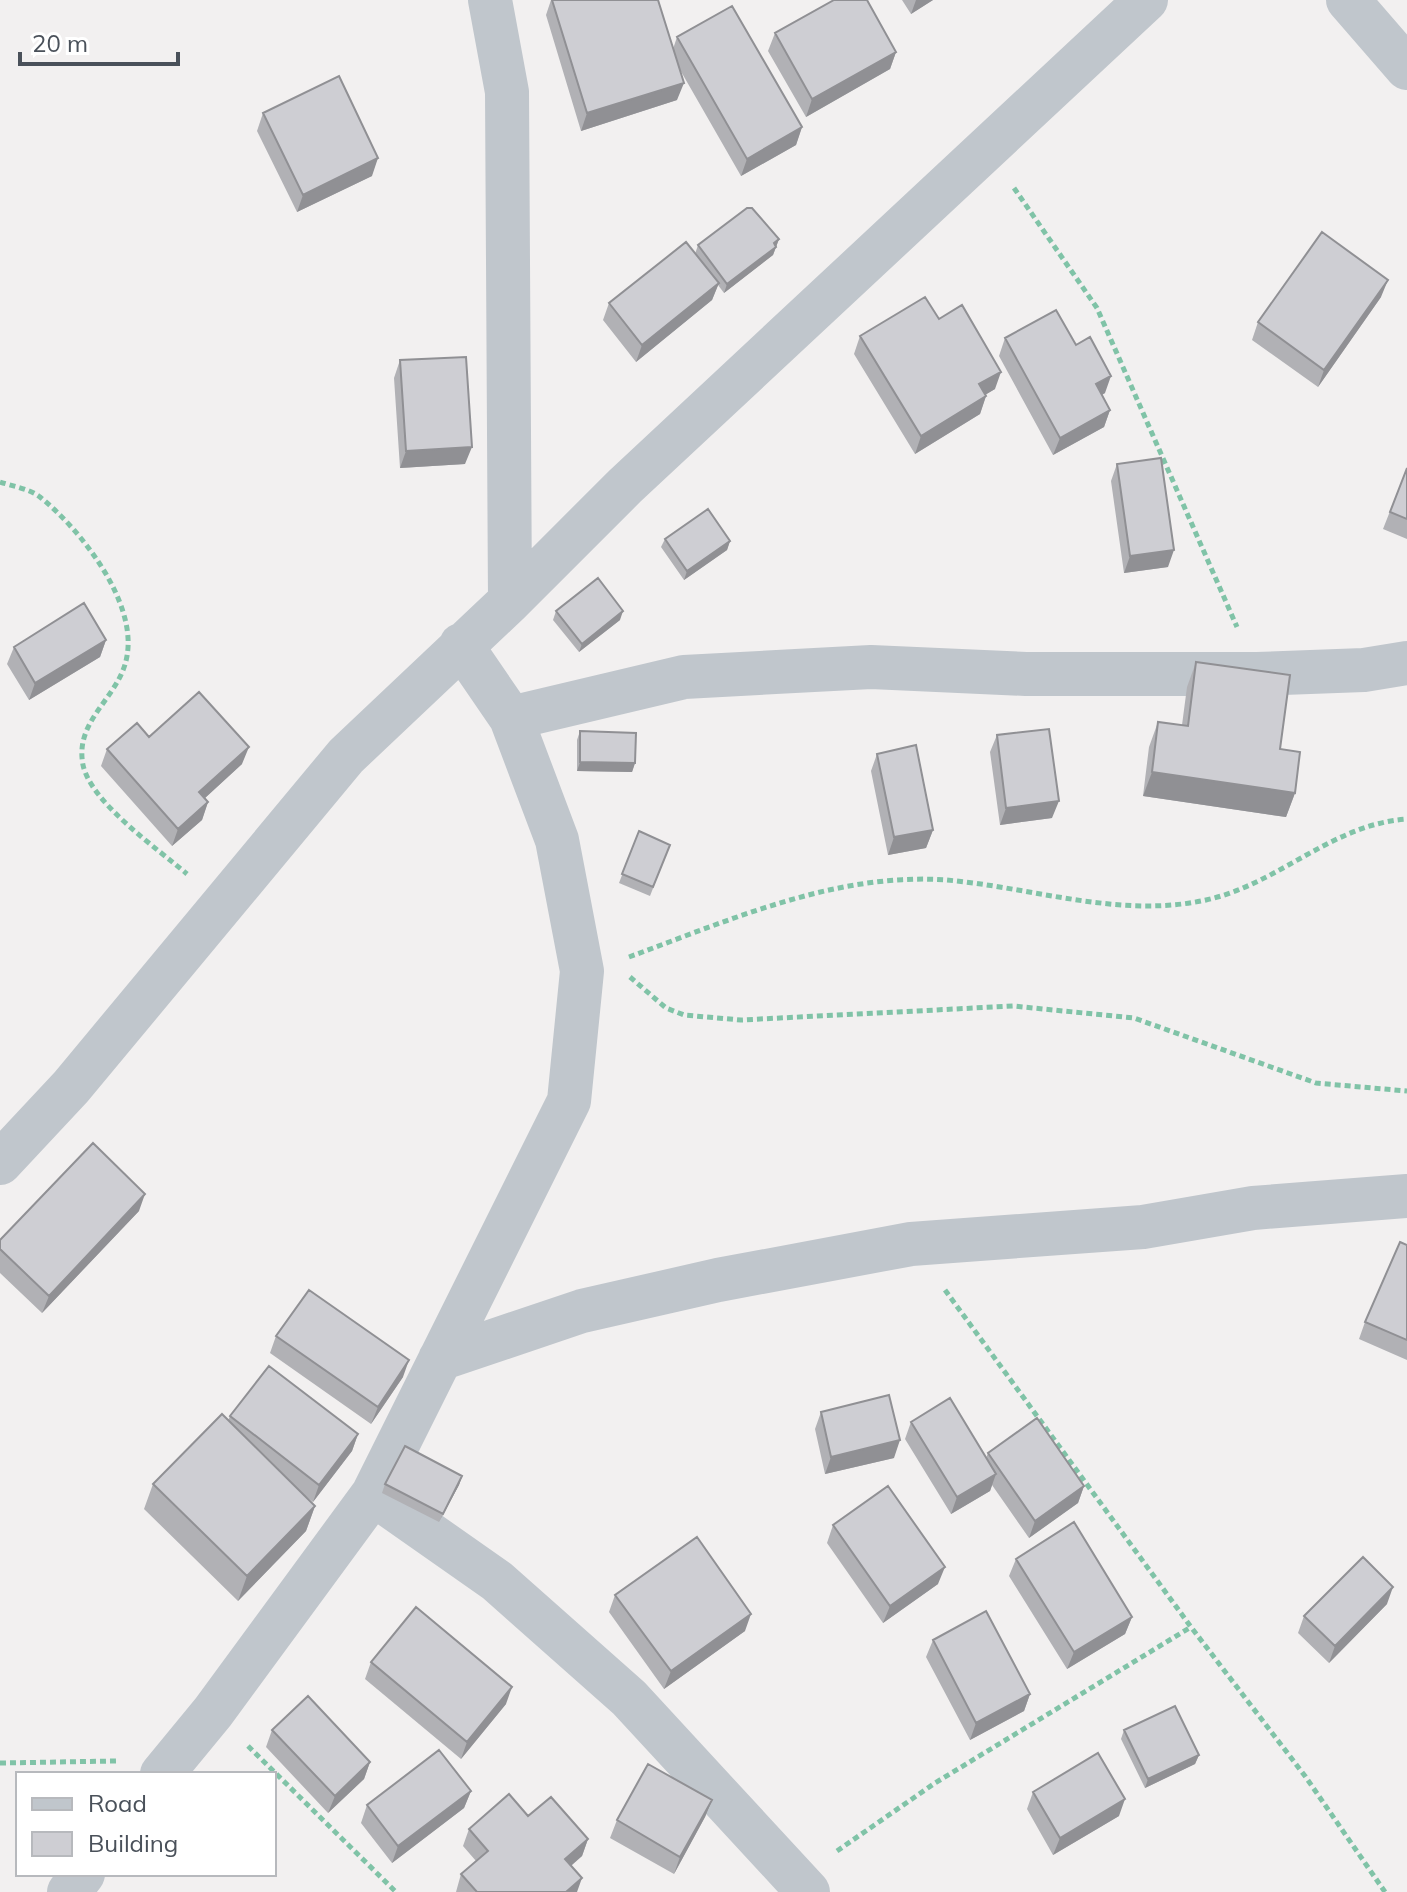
<svg xmlns="http://www.w3.org/2000/svg" width="1407" height="1892" font-family="Mulish,sans-serif">
<rect width="100%" height="100%" fill="#f2f0f0"/>
<g fill="none" stroke-linecap="round" stroke-linejoin="round">
<path stroke="#80c3a7" stroke-width="5" stroke-dasharray="6 4" stroke-linecap="butt" d="M 1014,188 L 1097,308 L 1237,627
M 0,482 C 12,486 30,489 40,497 C 80,529 137,601 127,656 C 120,698 74,719 83,765 C 91,803 158,849 187,874
M 629,957 C 730,920 837,872 946,880 C 1031,887 1120,919 1206,900 C 1279,884 1332,824 1407,819
M 630,977 L 666,1008 L 684,1015 L 741,1020 L 1013,1006 L 1134,1018 L 1316,1083 L 1407,1091
M 945,1290 L 1191,1627 L 1305,1776 L 1385,1892
M 248,1746 L 396,1892
M 0,1763 L 116,1761
M 837,1851 L 935,1783 L 1191,1627"/>
<path stroke="#c0c6cc" stroke-width="44" d="M 490,0 L 507,92 L 510,601
M 1348,0 L 1407,68
M 511,718 L 684,677 L 871,667 L 1026,674 L 1257,674 L 1364,670 L 1407,663
M 0,1163 L 71,1087 L 346,756 L 510,601 L 625,486 L 1146,0
M 440,1359 L 582,1311 L 718,1280 L 911,1244 L 1143,1227 L 1253,1208 L 1407,1196
M 373,1494 L 497,1581 L 629,1698 L 808,1892
M 162,1774 L 213,1712 L 373,1494 L 569,1101 L 582,971 L 557,840 L 511,718 L 461,645
M 69,1892 L 83,1874"/>
</g>
<path fill="#b1b1b5" d="M 551,0 L 658,0 L 673,49 L 677,37 L 802,127 L 796,145 L 741,176 L 679,68 L 677,100 L 581,131 L 546,15 Z
M 902,0 L 933,0 L 911,14 Z
M 775,33 L 896,52 L 890,69 L 806,117 L 768,51 Z
M 263,113 L 372,176 L 297,212 L 257,131 Z
M 779,239 L 773,255 L 724,293 L 718,285 L 712,300 L 636,362 L 603,320 L 609,303 L 695,254 L 698,245 Z
M 1381,297 L 1318,387 L 1252,340 L 1258,322 Z
M 939,319 L 995,389 L 985,395 L 986,396 L 980,414 L 915,454 L 854,354 L 860,336 Z
M 1005,338 L 1076,345 L 1105,393 L 1102,395 L 1110,410 L 1104,427 L 1053,455 L 999,356 Z
M 400,360 L 465,464 L 400,468 L 394,378 Z
M 1117,464 L 1168,567 L 1124,573 L 1111,481 Z
M 1407,468 L 1407,539 L 1383,529 Z
M 665,539 L 730,541 L 727,550 L 684,580 L 661,547 Z
M 556,611 L 620,620 L 579,652 L 553,620 Z
M 106,640 L 100,657 L 29,700 L 7,664 L 14,647 Z
M 1196,662 L 1280,749 L 1295,793 L 1286,817 L 1143,796 L 1149,747 L 1158,722 L 1182,725 L 1187,687 Z
M 580,731 L 635,763 L 632,772 L 577,771 L 577,740 Z
M 997,735 L 1052,818 L 1000,825 L 990,752 Z
M 149,737 L 242,764 L 205,798 L 208,802 L 202,820 L 172,846 L 101,766 L 107,749 Z
M 877,754 L 933,830 L 926,848 L 888,855 L 871,771 Z
M 639,831 L 670,845 L 650,896 L 619,883 Z
M 139,1211 L 42,1313 L 0,1273 L 0,1240 Z
M 1407,1245 L 1407,1360 L 1359,1339 L 1365,1322 Z
M 276,1336 L 403,1377 L 371,1424 L 270,1353 Z
M 821,1412 L 894,1458 L 825,1474 L 815,1429 Z
M 230,1416 L 358,1434 L 352,1451 L 313,1502 L 304,1495 L 315,1506 L 306,1531 L 238,1601 L 144,1509 L 153,1484 L 228,1421 Z
M 911,1422 L 986,1458 L 988,1453 L 1084,1486 L 1078,1503 L 1029,1538 L 992,1485 L 990,1491 L 951,1514 L 905,1439 Z
M 462,1476 L 459,1485 L 439,1522 L 382,1493 L 385,1484 Z
M 833,1525 L 938,1584 L 883,1623 L 827,1543 Z
M 1016,1559 L 1132,1617 L 1125,1634 L 1067,1669 L 1009,1576 Z
M 615,1595 L 745,1631 L 664,1689 L 609,1612 Z
M 1387,1604 L 1329,1663 L 1298,1633 L 1304,1616 Z
M 933,1640 L 1030,1694 L 1024,1711 L 970,1740 L 926,1657 Z
M 371,1662 L 506,1704 L 461,1759 L 365,1679 Z
M 272,1730 L 370,1762 L 364,1779 L 328,1813 L 266,1747 Z
M 1124,1730 L 1199,1755 L 1195,1764 L 1145,1788 L 1121,1739 Z
M 471,1791 L 464,1808 L 392,1863 L 361,1823 L 367,1805 Z
M 1033,1792 L 1119,1816 L 1053,1855 L 1027,1809 Z
M 712,1800 L 705,1817 L 674,1874 L 610,1838 L 617,1820 Z
M 528,1816 L 588,1839 L 582,1856 L 571,1866 L 577,1892 L 456,1892 L 461,1874 L 476,1861 L 463,1846 L 469,1829 Z"/>
<path fill="#909094" d="M 916,0 L 933,0 L 911,14 Z
M 896,52 L 890,69 L 806,117 L 812,99 Z
M 684,83 L 677,100 L 581,131 L 587,113 Z
M 802,127 L 796,145 L 741,176 L 747,159 Z
M 378,158 L 372,176 L 297,212 L 303,195 Z
M 779,239 L 773,255 L 724,293 L 727,284 Z
M 1388,280 L 1381,297 L 1318,387 L 1324,370 Z
M 719,283 L 712,300 L 636,362 L 642,345 Z
M 1001,372 L 995,389 L 973,402 L 979,384 Z
M 1111,376 L 1105,393 L 1090,401 L 1096,384 Z
M 986,396 L 980,414 L 915,454 L 921,436 Z
M 1110,410 L 1104,427 L 1053,455 L 1060,438 Z
M 472,447 L 465,464 L 400,468 L 406,451 Z
M 730,541 L 727,550 L 684,580 L 687,571 Z
M 1174,550 L 1168,567 L 1124,573 L 1130,556 Z
M 623,611 L 620,620 L 579,652 L 582,644 Z
M 106,640 L 100,657 L 29,700 L 35,683 Z
M 249,747 L 242,764 L 193,809 L 199,792 Z
M 580,762 L 635,763 L 632,772 L 577,771 Z
M 1152,772 L 1295,793 L 1286,817 L 1143,796 Z
M 1059,801 L 1052,818 L 1000,825 L 1006,808 Z
M 208,802 L 202,820 L 172,846 L 178,829 Z
M 933,830 L 926,848 L 888,855 L 894,837 Z
M 145,1194 L 139,1211 L 42,1313 L 49,1296 Z
M 409,1360 L 403,1377 L 371,1424 L 378,1407 Z
M 358,1434 L 352,1451 L 313,1502 L 319,1485 Z
M 900,1440 L 894,1458 L 825,1474 L 831,1457 Z
M 996,1474 L 990,1491 L 951,1514 L 957,1497 Z
M 462,1476 L 459,1485 L 439,1522 Z
M 1084,1486 L 1078,1503 L 1029,1538 L 1035,1521 Z
M 315,1506 L 306,1531 L 238,1601 L 247,1576 Z
M 945,1567 L 938,1584 L 883,1623 L 890,1606 Z
M 1393,1587 L 1387,1604 L 1329,1663 L 1335,1646 Z
M 751,1614 L 745,1631 L 664,1689 L 671,1671 Z
M 1132,1617 L 1125,1634 L 1067,1669 L 1074,1652 Z
M 512,1687 L 506,1704 L 461,1759 L 467,1742 Z
M 1030,1694 L 1024,1711 L 970,1740 L 976,1723 Z
M 1199,1755 L 1195,1764 L 1145,1788 L 1148,1779 Z
M 370,1762 L 364,1779 L 328,1813 L 335,1796 Z
M 471,1791 L 464,1808 L 392,1863 L 398,1846 Z
M 1125,1799 L 1119,1816 L 1053,1855 L 1060,1838 Z
M 712,1800 L 705,1817 L 674,1874 L 680,1857 Z
M 588,1839 L 582,1856 L 559,1876 L 565,1859 Z
M 582,1878 L 577,1892 L 566,1892 Z"/>
<path fill="#ceced3" stroke="#909094" stroke-width="2" d="M 552,0 L 658,0 L 684,83 L 587,113 Z
M 834,0 L 867,0 L 896,52 L 812,99 L 775,33 Z
M 732,6 L 802,127 L 747,159 L 677,37 Z
M 339,76 L 378,158 L 303,195 L 263,113 Z
M 747,208 L 752,208 L 779,239 L 774,243 L 776,247 L 727,284 L 698,245 Z
M 1322,232 L 1388,280 L 1324,370 L 1258,322 Z
M 686,242 L 719,283 L 642,345 L 609,303 Z
M 925,297 L 939,319 L 962,305 L 1001,372 L 979,384 L 986,396 L 921,436 L 860,336 Z
M 1056,310 L 1076,345 L 1090,337 L 1111,376 L 1096,384 L 1110,410 L 1060,438 L 1005,338 Z
M 466,357 L 472,447 L 406,451 L 400,360 Z
M 1161,458 L 1174,550 L 1130,556 L 1117,464 Z
M 1407,468 L 1407,519 L 1390,512 Z
M 708,509 L 730,541 L 687,571 L 665,539 Z
M 598,578 L 623,611 L 582,644 L 556,611 Z
M 84,603 L 106,640 L 35,683 L 14,647 Z
M 1196,662 L 1290,675 L 1280,749 L 1300,752 L 1295,793 L 1152,772 L 1158,722 L 1188,726 Z
M 199,692 L 249,747 L 199,792 L 208,802 L 178,829 L 107,749 L 137,723 L 149,737 Z
M 1049,729 L 1059,801 L 1006,808 L 997,735 Z
M 580,731 L 636,733 L 635,763 L 580,762 Z
M 916,745 L 933,830 L 894,837 L 877,754 Z
M 639,831 L 670,845 L 653,887 L 622,874 Z
M 93,1143 L 145,1194 L 49,1296 L 0,1249 L 0,1240 Z
M 1400,1242 L 1407,1245 L 1407,1340 L 1365,1322 Z
M 309,1290 L 409,1360 L 378,1407 L 276,1336 Z
M 269,1366 L 358,1434 L 319,1485 L 230,1416 Z
M 889,1395 L 900,1440 L 831,1457 L 821,1412 Z
M 950,1398 L 996,1474 L 957,1497 L 911,1422 Z
M 222,1414 L 315,1506 L 247,1576 L 153,1484 Z
M 1037,1418 L 1084,1486 L 1035,1521 L 988,1453 Z
M 405,1446 L 462,1476 L 443,1514 L 385,1484 Z
M 888,1486 L 945,1567 L 890,1606 L 833,1525 Z
M 1074,1522 L 1132,1617 L 1074,1652 L 1016,1559 Z
M 697,1537 L 751,1614 L 671,1671 L 615,1595 Z
M 1363,1557 L 1393,1587 L 1335,1646 L 1304,1616 Z
M 416,1607 L 512,1687 L 467,1742 L 371,1662 Z
M 986,1611 L 1030,1694 L 976,1723 L 933,1640 Z
M 308,1696 L 370,1762 L 335,1796 L 272,1730 Z
M 1175,1706 L 1199,1755 L 1148,1779 L 1124,1730 Z
M 439,1750 L 471,1791 L 398,1846 L 367,1805 Z
M 1098,1753 L 1125,1799 L 1060,1838 L 1033,1792 Z
M 648,1764 L 712,1800 L 680,1857 L 617,1820 Z
M 509,1794 L 528,1816 L 551,1797 L 588,1839 L 565,1859 L 582,1878 L 566,1892 L 477,1892 L 461,1874 L 488,1851 L 469,1829 Z"/>
<rect x="16" y="1772" width="260" height="104" fill="#ffffff" stroke="#b7b9bd" stroke-width="2"/>
<rect x="32" y="1798" width="40" height="12" fill="#c0c6cc" stroke="#b7b9bd" stroke-width="2"/>
<text x="88" y="1812" font-size="24" fill="#4a515a">Road</text>
<rect x="32" y="1832" width="40" height="24" fill="#ceced3" stroke="#b7b9bd" stroke-width="2"/>
<text x="88" y="1852" font-size="24" fill="#4a515a">Building</text>
<path d="M20 52v12h158v-12" fill="none" stroke="#4a515a" stroke-width="4"/>
<text x="32" y="52" font-size="24" fill="#4a515a" stroke="#ffffff" stroke-width="6" paint-order="stroke">20 m</text>
</svg>
